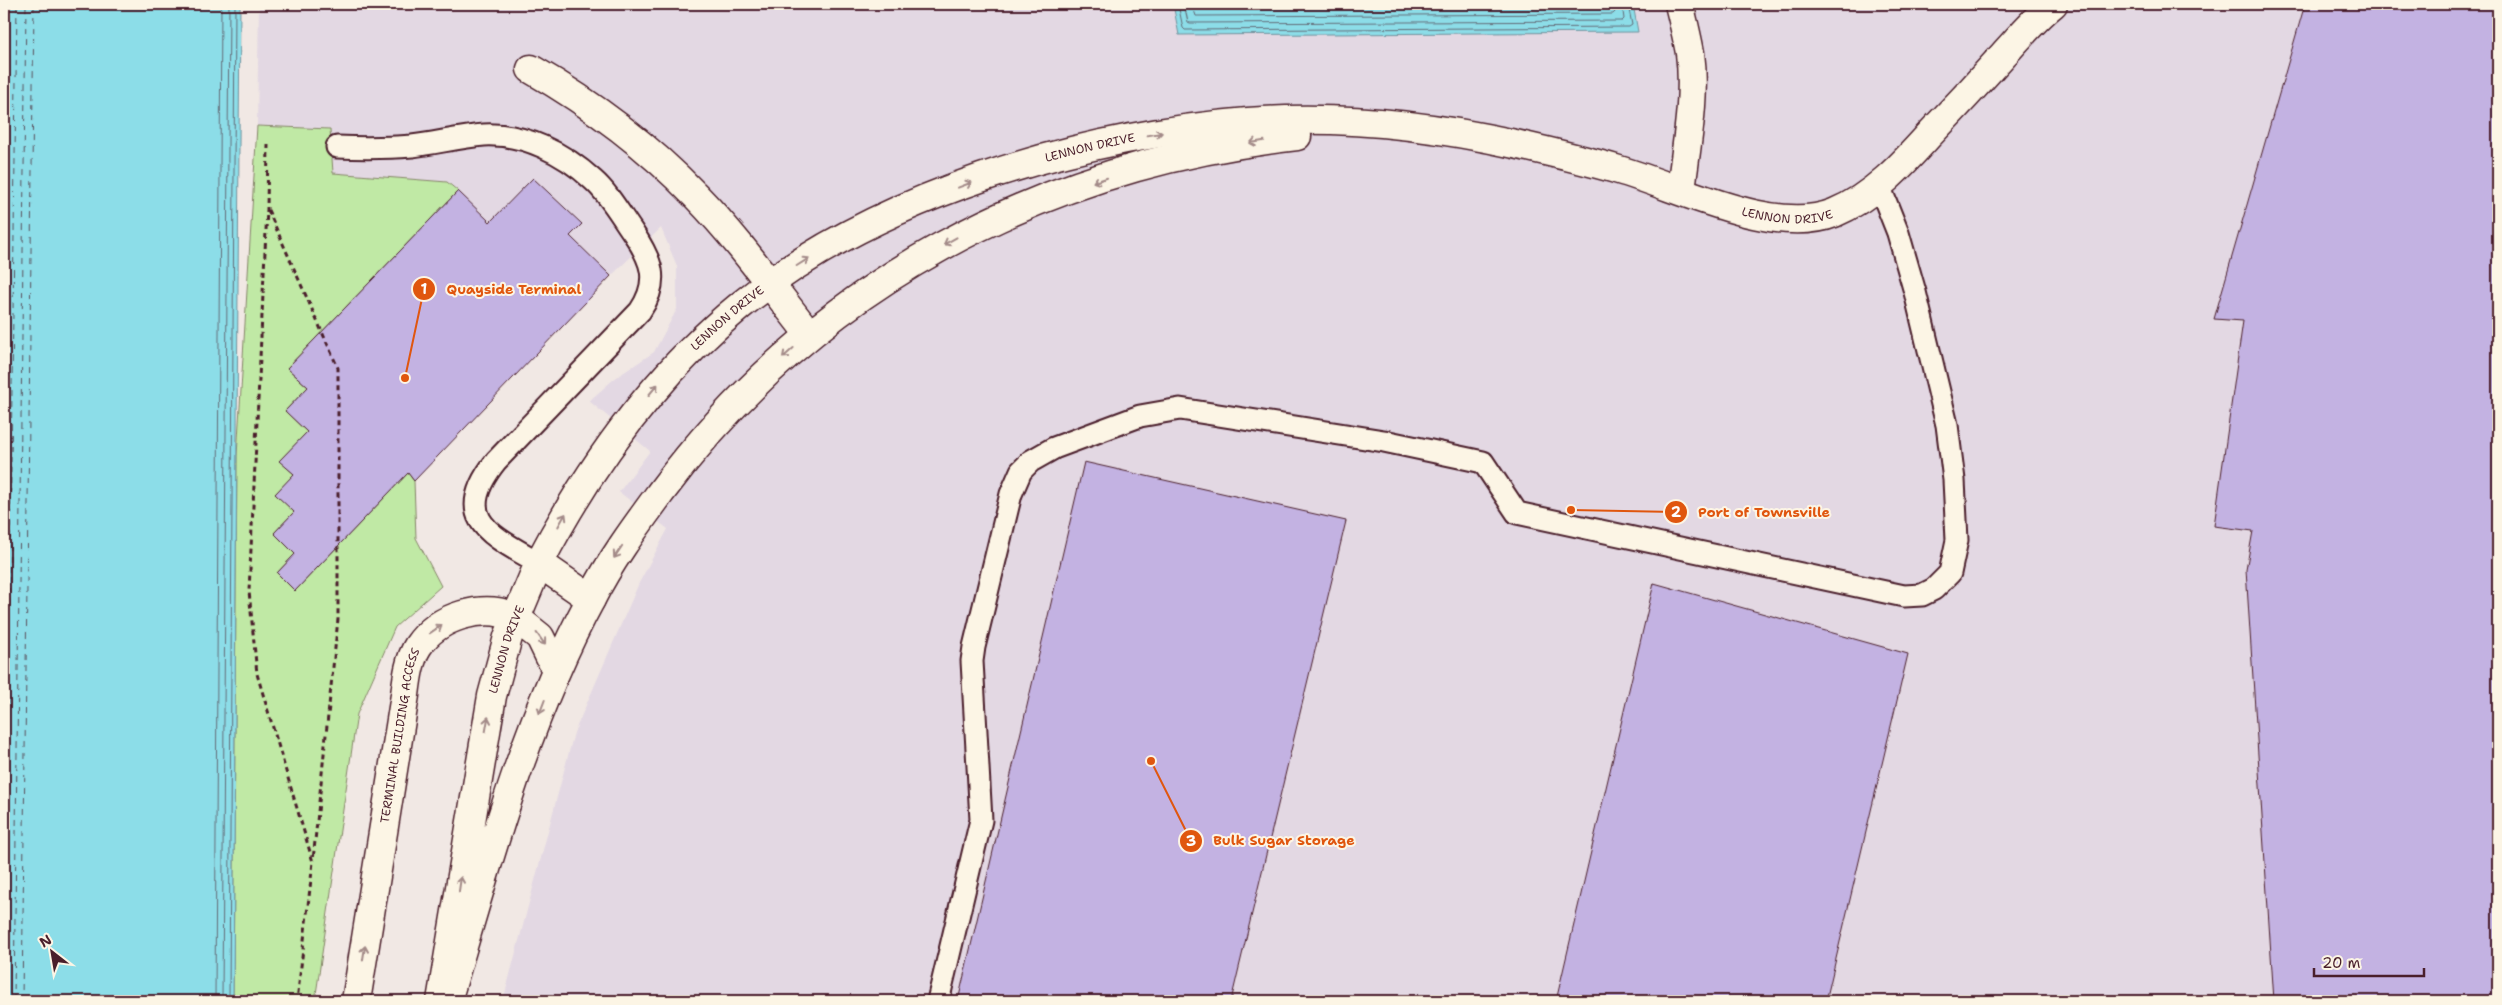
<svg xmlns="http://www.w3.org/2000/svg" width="2502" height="1005" font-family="'Shantell Sans',sans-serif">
<rect width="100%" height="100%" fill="#f1e8e4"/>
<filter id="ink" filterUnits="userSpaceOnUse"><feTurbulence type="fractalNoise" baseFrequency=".02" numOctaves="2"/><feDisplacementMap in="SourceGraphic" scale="10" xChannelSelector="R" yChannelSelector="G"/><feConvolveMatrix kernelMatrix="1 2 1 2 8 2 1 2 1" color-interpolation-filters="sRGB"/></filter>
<g filter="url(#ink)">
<path fill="#e3d8e3" d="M 259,4 L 1173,4 L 1179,34 L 1638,32 L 1633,4 L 2498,4 L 2498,1001 L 503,1001 L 574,733 L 639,583 L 668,529 L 619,492 L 650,451 L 589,401 L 614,379 L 654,352 L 677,309 L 677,266 L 661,228 L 611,276 L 570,236 L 582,224 L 533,178 L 490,222 L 447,182 L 333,173 L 330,129 L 257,126 Z"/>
<path fill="#c0e9a5" stroke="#858468" d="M 257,126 L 330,129 L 333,173 L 447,182 L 458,191 L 287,368 L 308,387 L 285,411 L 307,432 L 280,461 L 294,474 L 294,512 L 274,533 L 295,554 L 277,573 L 295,591 L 408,473 L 414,481 L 416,538 L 441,586 L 395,627 L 357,714 L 315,1001 L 233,1001 L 237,456 Z"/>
<path fill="#8cdde8" stroke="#72919c" d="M 4,4 L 240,4 L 233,1001 L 4,1001 Z
M 1173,4 L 1633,4 L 1638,32 L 1179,35 Z"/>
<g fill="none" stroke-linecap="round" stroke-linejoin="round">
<path stroke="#646b77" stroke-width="1" d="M 1178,4 L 1183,28 L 1185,30 L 1629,27 L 1632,25 L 1628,4
M 1184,4 L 1188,22 L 1190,23 L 1622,21 L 1624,19 L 1622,4
M 1192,4 L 1196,16 L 1613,14 L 1615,12 L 1614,4
M 215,1001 L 221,4
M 222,1001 L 229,4
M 229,1001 L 235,4"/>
<path stroke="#5a4e5a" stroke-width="1" stroke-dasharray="6 5" stroke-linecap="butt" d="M 4,1001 L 17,4
M 14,1001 L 26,4
M 22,1001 L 34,4"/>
</g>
<path fill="#c3b2e2" stroke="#4a1f2b" d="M 2305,4 L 2498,4 L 2498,1001 L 2274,1001 L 2246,570 L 2253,531 L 2214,526 L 2243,321 L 2214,319 Z
M 533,178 L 582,224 L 570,236 L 611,276 L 414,481 L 408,473 L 295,591 L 277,573 L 295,554 L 274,533 L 294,512 L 275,494 L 294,474 L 279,461 L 307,432 L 285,411 L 308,387 L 287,368 L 458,191 L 490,222 Z
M 1084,462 L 1346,521 L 1231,1001 L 958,1001 Z
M 1654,583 L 1908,654 L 1826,1001 L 1556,1001 Z"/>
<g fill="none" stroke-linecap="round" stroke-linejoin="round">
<defs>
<path id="service" d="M 337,147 C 362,148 387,148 412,146 C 436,143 460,137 484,135 C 524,133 564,153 593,180 C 609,194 620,214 632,231 C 651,259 661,280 640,311 L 496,461 C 450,519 491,535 539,563
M 938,1001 L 981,820 L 972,661 L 974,647 L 1011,494 L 1021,471 L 1031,461 L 1054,448 L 1140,416 L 1180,409 L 1384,441 L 1483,462 L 1517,513 L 1904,596 L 1922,595 L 1934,589 L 1950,573 L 1957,540 L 1954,480 L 1947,425 L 1915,292 L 1898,233 L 1879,185"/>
<g id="minor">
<path d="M 1679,4 C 1683,20 1687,36 1690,53 C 1696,97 1686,146 1681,190"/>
<path d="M 531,69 C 592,104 647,145 696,196 C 737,238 772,287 809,334"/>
<path id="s1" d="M 539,563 C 590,465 655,375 741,305 C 875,196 1078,136 1248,122 C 1336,115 1429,125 1515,144 C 1550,152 1585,160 1619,170 C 1679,187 1774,237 1834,213 C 1873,197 1903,164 1930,134 C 1955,108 1979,82 2003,55 C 2019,38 2034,19 2053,4"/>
<path d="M 591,599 C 610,561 636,526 661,492 C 815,284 1041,165 1297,136"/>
<path id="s2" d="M 356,1001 L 405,695 C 407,679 409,660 418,646 C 438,616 483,603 515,617"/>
</g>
<g id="tertiary">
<path d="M 515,617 L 540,637 L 556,670"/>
<path id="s3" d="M 441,1001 L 492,696 L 508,637 L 539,563 L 591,599 C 525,720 486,869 447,1001"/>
</g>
</defs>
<use href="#service" stroke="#4a1f2b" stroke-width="25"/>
<use href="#minor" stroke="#4a1f2b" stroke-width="31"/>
<use href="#tertiary" stroke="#4a1f2b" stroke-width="31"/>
<path stroke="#4a1f2b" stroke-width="3" stroke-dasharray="5 4" stroke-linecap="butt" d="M 268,144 L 267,209 L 249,591 L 257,674 L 313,862 L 297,1001
M 268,210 L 338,368 L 338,619 L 313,860"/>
<use href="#service" stroke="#fcf5e5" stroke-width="21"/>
<use href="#minor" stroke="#fcf5e5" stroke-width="28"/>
<use href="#tertiary" stroke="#fcf5e5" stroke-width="28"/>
</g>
<defs><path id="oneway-shaft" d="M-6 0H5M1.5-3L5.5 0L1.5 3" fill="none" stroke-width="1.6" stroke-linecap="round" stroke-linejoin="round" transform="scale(1.25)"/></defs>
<g stroke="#a38a88">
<use href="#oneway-shaft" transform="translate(1155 134) rotate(-10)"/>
<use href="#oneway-shaft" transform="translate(1257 142) rotate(170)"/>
<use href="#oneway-shaft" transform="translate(1100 180) rotate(162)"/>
<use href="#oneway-shaft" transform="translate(965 185) rotate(-21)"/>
<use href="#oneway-shaft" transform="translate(950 241) rotate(151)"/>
<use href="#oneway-shaft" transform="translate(803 262) rotate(-32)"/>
<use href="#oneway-shaft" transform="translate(788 353) rotate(138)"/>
<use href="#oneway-shaft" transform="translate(653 390) rotate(-50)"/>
<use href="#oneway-shaft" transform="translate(562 520) rotate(-60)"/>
<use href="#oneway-shaft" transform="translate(618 552) rotate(124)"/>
<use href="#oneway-shaft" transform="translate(436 629) rotate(-35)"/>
<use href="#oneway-shaft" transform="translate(541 639) rotate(54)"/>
<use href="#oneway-shaft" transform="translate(542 707) rotate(111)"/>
<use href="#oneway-shaft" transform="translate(487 724) rotate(-80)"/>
<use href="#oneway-shaft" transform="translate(460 884) rotate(-82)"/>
<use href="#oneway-shaft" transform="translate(364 953) rotate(-81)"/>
</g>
</g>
<g text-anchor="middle" stroke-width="4" stroke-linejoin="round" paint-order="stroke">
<g font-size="12" fill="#4a1f2b" stroke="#fcf5e5">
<text dy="4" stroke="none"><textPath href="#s1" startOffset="716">LENNON DRIVE</textPath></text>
<text dy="4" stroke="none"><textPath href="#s1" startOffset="1428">LENNON DRIVE</textPath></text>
<text dy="4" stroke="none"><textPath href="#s1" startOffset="311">LENNON DRIVE</textPath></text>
<text dy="4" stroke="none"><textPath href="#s3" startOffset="358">LENNON DRIVE</textPath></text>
<text dy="4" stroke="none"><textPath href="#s2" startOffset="269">TERMINAL BUILDING ACCESS</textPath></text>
</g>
</g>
<path fill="none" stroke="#e0560e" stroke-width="2" d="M405 378L424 289M1571 510L1676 512M1151 761L1191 841"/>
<g fill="#e0560e" stroke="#fcf5e5" stroke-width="2">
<circle cx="405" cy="378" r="5"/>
<circle cx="1571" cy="510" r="5"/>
<circle cx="1151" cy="761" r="5"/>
<circle cx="424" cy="289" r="12"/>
<circle cx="1676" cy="512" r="12"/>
<circle cx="1191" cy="841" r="12"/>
</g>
<g font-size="15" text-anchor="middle" font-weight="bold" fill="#fff">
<text x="424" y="294">1</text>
<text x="1676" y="517">2</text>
<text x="1191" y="846">3</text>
</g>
<g font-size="14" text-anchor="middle" font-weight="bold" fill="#e0560e" stroke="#fcf5e5" stroke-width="4" stroke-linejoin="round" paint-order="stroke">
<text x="514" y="294">Quayside Terminal</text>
<text x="1764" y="517">Port of Townsville</text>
<text x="1284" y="845">Bulk Sugar Storage</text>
</g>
<rect width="2502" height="1005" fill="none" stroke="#fcf5e5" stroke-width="20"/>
<rect x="10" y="10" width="2482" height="985" fill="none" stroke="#4a1f2b" stroke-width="2" filter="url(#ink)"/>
<g transform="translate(52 952) rotate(329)" stroke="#fcf5e5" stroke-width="4" paint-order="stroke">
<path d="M0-4L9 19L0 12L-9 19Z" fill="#4a1f2b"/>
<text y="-8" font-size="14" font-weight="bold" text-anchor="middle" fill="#4a1f2b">N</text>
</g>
<path d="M2314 968v8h110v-8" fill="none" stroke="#4a1f2b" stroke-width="2.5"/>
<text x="2322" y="968" font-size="15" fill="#4a1f2b" stroke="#fcf5e5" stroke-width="4" paint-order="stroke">20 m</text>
</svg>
